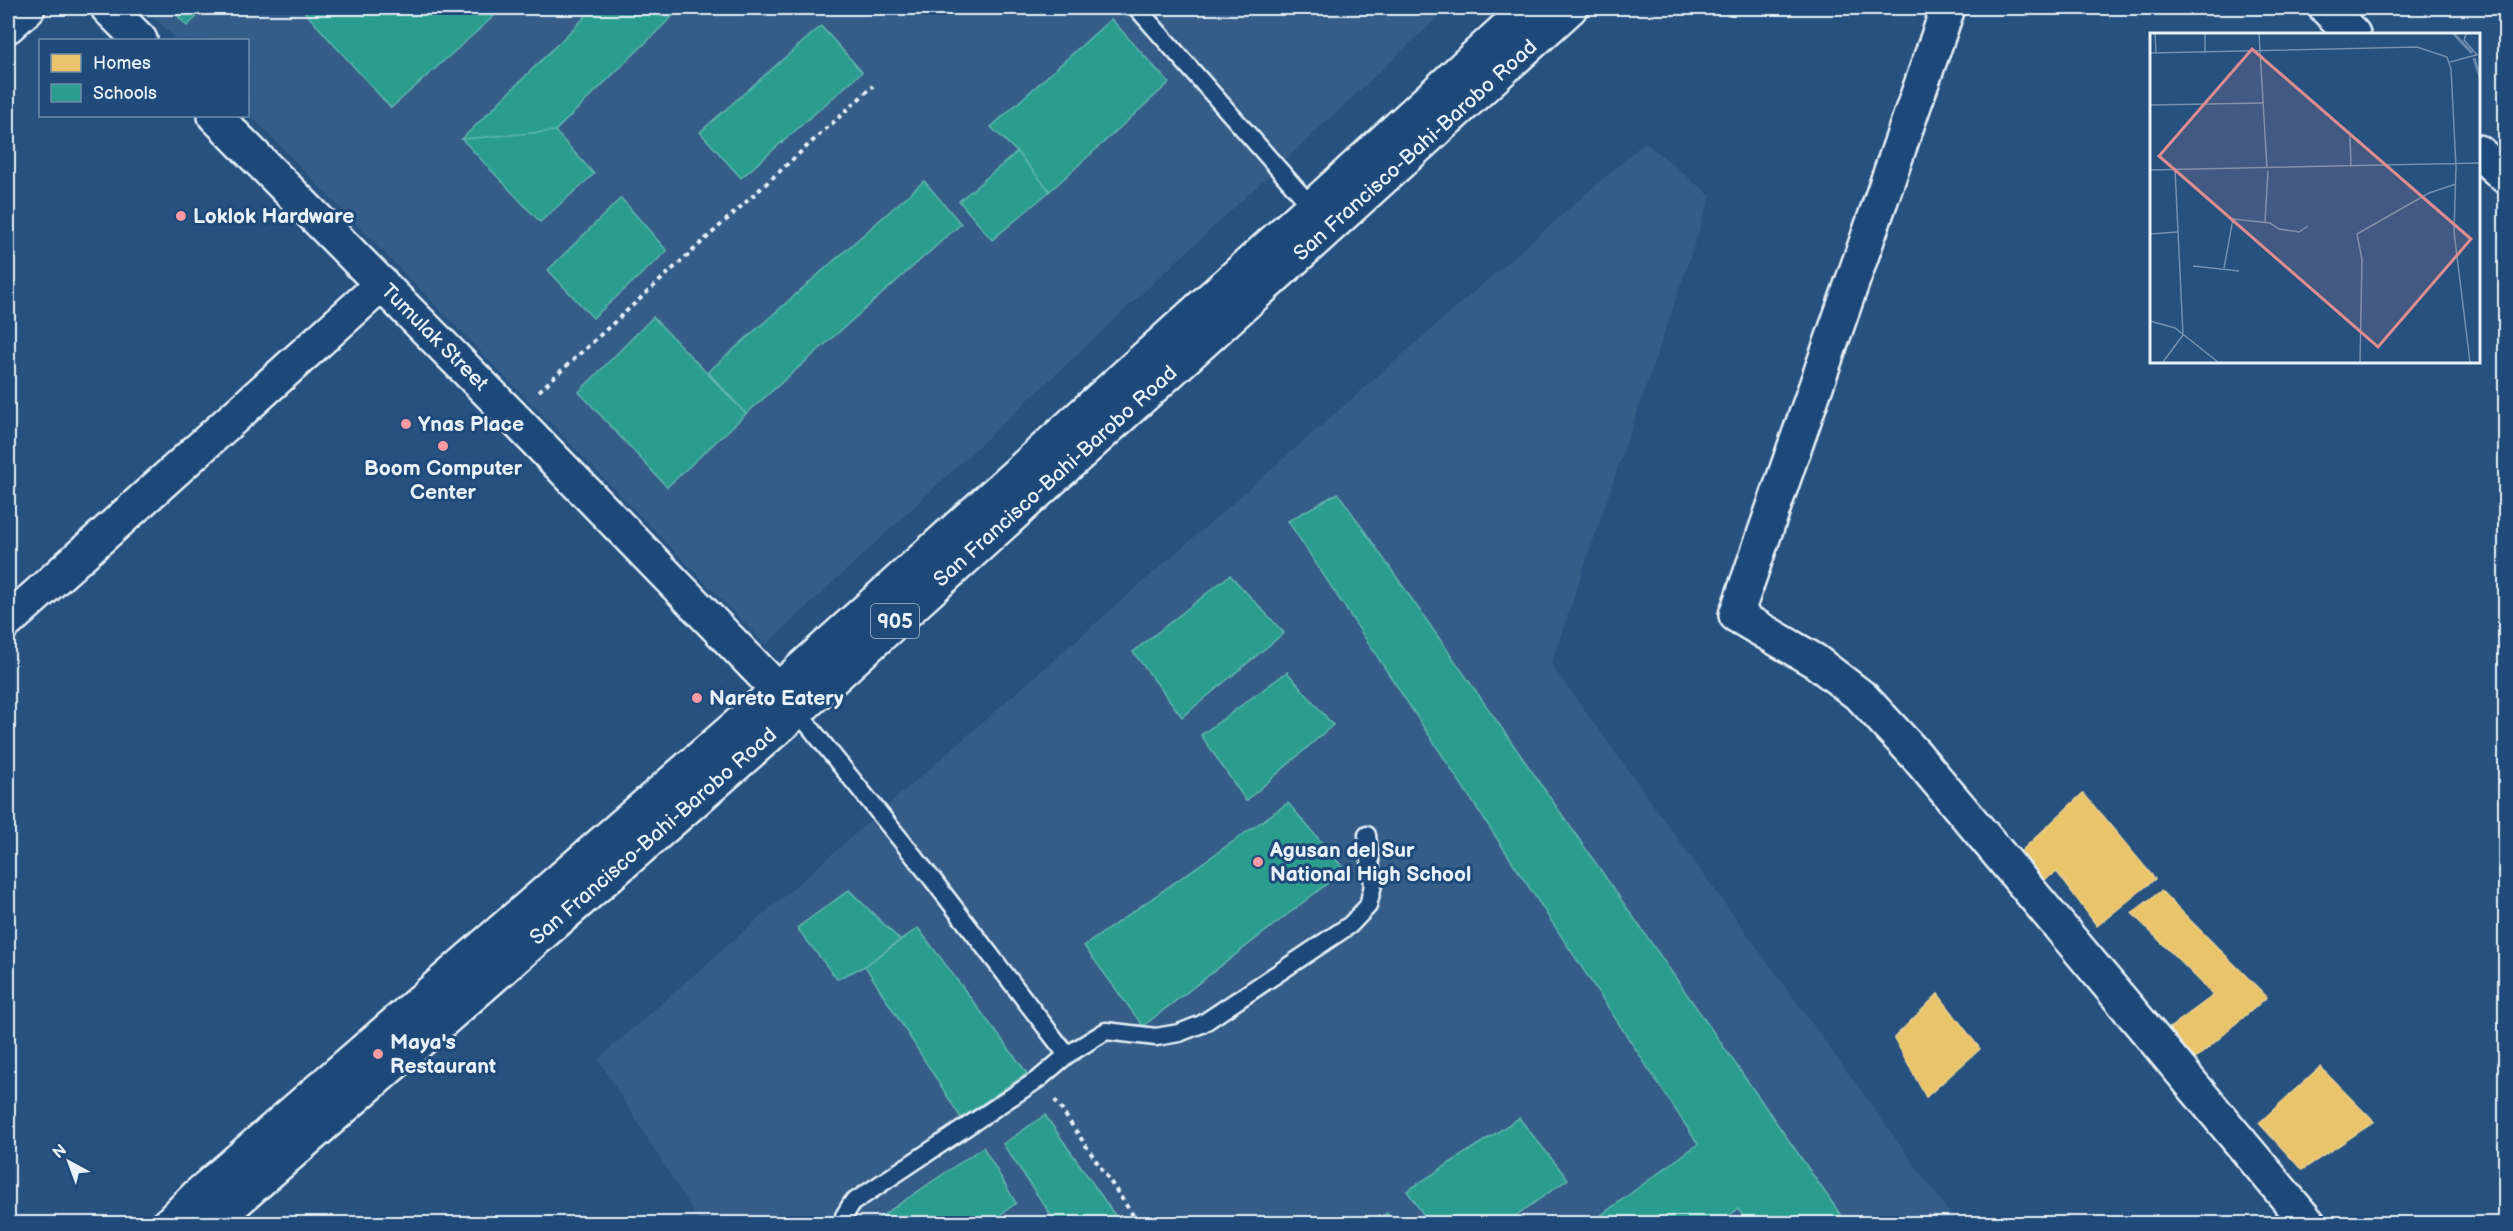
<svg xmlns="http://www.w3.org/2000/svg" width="2513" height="1231" font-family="'Balsamiq Sans',sans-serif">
<rect width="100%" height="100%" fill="#27517f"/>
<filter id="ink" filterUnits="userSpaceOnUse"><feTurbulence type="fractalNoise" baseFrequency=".0167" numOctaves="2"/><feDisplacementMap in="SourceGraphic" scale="12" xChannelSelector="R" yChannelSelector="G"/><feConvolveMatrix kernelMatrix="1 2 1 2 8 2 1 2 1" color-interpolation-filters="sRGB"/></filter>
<g filter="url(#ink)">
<path fill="#355d88" d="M 145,8 L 1448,8 L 766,645 L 248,113 L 248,40 L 177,40 Z
M 1645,142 L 1711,196 L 1551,664 L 1957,1223 L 700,1223 L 598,1059 Z"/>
<path fill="#e9c46a" stroke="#e9d295" stroke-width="1.5" d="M 2083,793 L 2155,879 L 2097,926 L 2057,872 L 2038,883 L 2015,857 Z
M 2161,891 L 2267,997 L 2187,1066 L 2160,1035 L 2214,995 L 2132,913 Z
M 1938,994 L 1980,1049 L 1926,1097 L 1894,1038 Z
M 2320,1067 L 2374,1122 L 2302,1170 L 2259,1123 Z"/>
<path fill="#2a9d8f" stroke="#63b6ae" stroke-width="1.5" d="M 170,8 L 206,8 L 187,26 Z
M 301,8 L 503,8 L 391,108 Z
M 594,8 L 681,8 L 555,131 L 462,139 Z
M 1111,19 L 1169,83 L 1050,191 L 1017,152 L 991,127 Z
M 821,26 L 862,72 L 741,178 L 700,132 Z
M 555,131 L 594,174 L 540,222 L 462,139 Z
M 1017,152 L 1050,191 L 992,240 L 959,201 Z
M 924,181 L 961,224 L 746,414 L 708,372 Z
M 621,198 L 667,251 L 593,318 L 548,270 Z
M 653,317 L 746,414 L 667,487 L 579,392 Z
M 1338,493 L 1847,1224 L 1749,1224 L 1738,1209 L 1718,1224 L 1589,1224 L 1698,1144 L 1288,521 Z
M 1230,575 L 1284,633 L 1182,717 L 1133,652 Z
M 1287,672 L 1333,725 L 1246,801 L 1201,735 Z
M 1288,803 L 1345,870 L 1143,1026 L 1084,946 Z
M 849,890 L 900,940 L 865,966 L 837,979 L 797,928 Z
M 918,928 L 1027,1073 L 961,1118 L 865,966 Z
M 1045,1115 L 1121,1224 L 1057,1224 L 1003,1144 Z
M 1519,1118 L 1568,1179 L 1504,1224 L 1430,1224 L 1407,1191 Z
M 983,1147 L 1016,1203 L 988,1224 L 870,1224 Z
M 1387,1213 L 1394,1224 L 1370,1224 Z"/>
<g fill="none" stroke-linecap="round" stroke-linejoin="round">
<defs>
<path id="service" d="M 1137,8 L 1312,207
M 797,711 L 933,880 L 1067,1055
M 844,1224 L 844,1216 L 852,1203 L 1040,1078 L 1067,1055 L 1106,1031 L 1156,1037 L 1179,1033 L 1202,1024 L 1350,925 L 1368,906 L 1373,885 L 1367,835"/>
<path id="minor" d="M 108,8 L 140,40
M 1948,8 L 1736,615 L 1815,661 L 1862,697 L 1915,754 L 2309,1224
M 2326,8 L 2353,34
M 8,26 L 28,8
M 215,116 L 512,416 L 778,690
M 2478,152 L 2506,177
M 8,621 L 382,284"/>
<path id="primary" d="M 169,1224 L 198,1195 L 778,690 L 1312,207 L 1528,8
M 210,1224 L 797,711 L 1570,8"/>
</defs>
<use href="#service" stroke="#e8f1f8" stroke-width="21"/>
<use href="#minor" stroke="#e8f1f8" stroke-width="38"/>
<use href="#primary" stroke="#e8f1f8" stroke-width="38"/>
<path stroke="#e8f1f8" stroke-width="4" stroke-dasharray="4.5 4.5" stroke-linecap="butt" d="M 539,391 L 873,86
M 1055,1100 L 1139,1224"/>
<use href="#service" stroke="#1f4a7a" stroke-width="16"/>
<use href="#minor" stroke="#1f4a7a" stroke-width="33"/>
<use href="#primary" stroke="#1f4a7a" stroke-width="33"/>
</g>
</g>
<g fill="#ff9aa2" stroke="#1f4a7a" stroke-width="2">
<circle cx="181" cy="216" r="6"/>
<circle cx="406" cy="424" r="6"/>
<circle cx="443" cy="446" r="6"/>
<circle cx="697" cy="698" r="6"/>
<circle cx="1258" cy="862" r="6"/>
<circle cx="378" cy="1054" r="6"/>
</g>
<g text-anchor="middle" stroke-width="6" stroke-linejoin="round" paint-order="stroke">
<rect fill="#1f4a7a" stroke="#acbfd2" stroke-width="1.5" x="871" y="604" width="48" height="34" rx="4.5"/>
<g font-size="20" font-weight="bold" fill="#e8f1f8">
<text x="895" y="628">905</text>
</g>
<g font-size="21" fill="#e8f1f8" stroke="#1f4a7a">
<text transform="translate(1415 150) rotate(-42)" y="7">San Francisco-Bahi-Barobo Road</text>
<text transform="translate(435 337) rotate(45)" y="7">Tumulak Street</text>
<text transform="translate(1055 476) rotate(-42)" y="7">San Francisco-Bahi-Barobo Road</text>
<text transform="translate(653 836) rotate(-41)" y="7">San Francisco-Bahi-Barobo Road</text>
</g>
<g font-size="21" font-weight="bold" fill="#e8f1f8" stroke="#1f4a7a" text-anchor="start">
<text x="193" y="223">Loklok Hardware</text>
<text x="418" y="431">Ynas Place</text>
<text x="443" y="475" text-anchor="middle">Boom Computer<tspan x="443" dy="24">Center</tspan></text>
<text x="709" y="705">Nareto Eatery</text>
<text x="1270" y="857">Agusan del Sur<tspan x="1270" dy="24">National High School</tspan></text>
<text x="390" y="1049">Maya's<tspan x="390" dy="24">Restaurant</tspan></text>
</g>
</g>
<g transform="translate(2150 33)">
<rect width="330" height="330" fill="#27517f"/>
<path fill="none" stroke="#6b8aaa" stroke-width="3" d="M 304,1 L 322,20M 324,25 L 330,44"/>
<path fill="none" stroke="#7491af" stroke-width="1.5" d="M 5,1 L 6,20M 55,1 L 55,20M 109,1 L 117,135M 316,1 L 314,7 L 327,22M 0,20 L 267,14 L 297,24 L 301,36 L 306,134 L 304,199 L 320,329M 300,29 L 330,21M 0,72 L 114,70M 200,103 L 201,134M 0,137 L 330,130M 115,189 L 118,138M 0,201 L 27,199M 43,233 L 89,238M 74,235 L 83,186 L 120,190 L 129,196 L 149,199 L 158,193M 0,288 L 25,295 L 68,329M 13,329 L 33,302 L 25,136M 210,329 L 212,227 L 207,201 L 279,160 L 306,151"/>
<path fill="#df8c90" fill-opacity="0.15" stroke="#df8c90" stroke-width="3" d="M 102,16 L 321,206 L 228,314 L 9,123 Z"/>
<rect width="330" height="330" fill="none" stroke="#e8f1f8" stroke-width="3"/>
</g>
<rect width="2513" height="1231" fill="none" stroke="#1f4a7a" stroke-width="30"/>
<rect x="15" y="15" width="2483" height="1201" fill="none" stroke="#e8f1f8" stroke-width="2" filter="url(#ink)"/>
<rect x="39" y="39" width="210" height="78" fill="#1f4a7a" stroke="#6f8dac" stroke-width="1.5"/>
<rect x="51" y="54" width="30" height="18" fill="#e9c46a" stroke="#6f8dac" stroke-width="1.5"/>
<text x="93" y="69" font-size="18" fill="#e8f1f8">Homes</text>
<rect x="51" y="84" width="30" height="18" fill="#2a9d8f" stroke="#6f8dac" stroke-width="1.5"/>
<text x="93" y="99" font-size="18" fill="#e8f1f8">Schools</text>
<g transform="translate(69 1162) rotate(319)" stroke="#1f4a7a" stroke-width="4.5" paint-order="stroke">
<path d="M0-4.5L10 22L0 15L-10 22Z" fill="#e8f1f8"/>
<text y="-9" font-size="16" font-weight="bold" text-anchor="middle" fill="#e8f1f8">N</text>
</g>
</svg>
